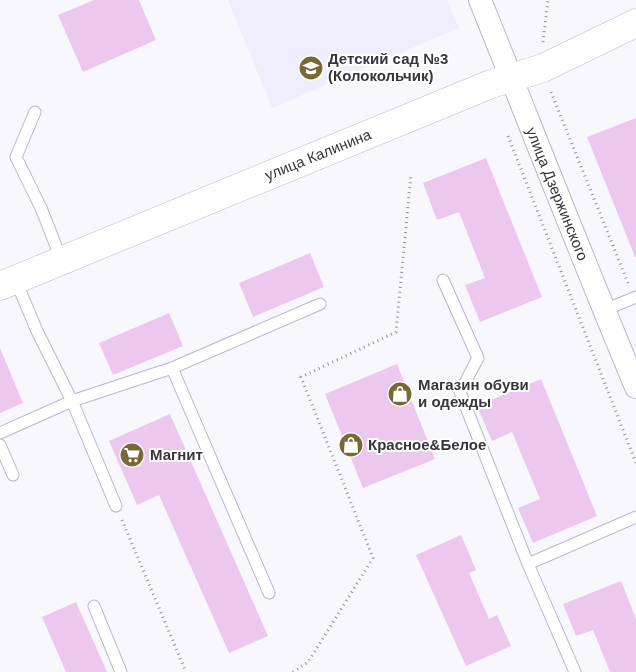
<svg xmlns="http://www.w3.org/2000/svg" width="636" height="672" font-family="Helvetica,sans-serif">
<rect width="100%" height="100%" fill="#f8f7fe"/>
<path fill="#f0eefe" d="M 228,0 L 447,0 L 459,28 L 272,108 Z"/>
<path fill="#ecc8ee" d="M 94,0 L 139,0 L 156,40 L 83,72 L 58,15 Z
M 636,118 L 636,257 L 635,257 L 587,137 Z
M 486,158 L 542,297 L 480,322 L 465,285 L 485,278 L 459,212 L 437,220 L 423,183 Z
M 310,253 L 324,287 L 253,317 L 239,283 Z
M 169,313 L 183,346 L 113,375 L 99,343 Z
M 0,348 L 23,403 L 0,413 Z
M 397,364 L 435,459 L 363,488 L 325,394 Z
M 541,379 L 597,516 L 533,543 L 518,508 L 540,499 L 512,432 L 492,441 L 477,406 Z
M 170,414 L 268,636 L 229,653 L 159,495 L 137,505 L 109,441 Z
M 461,535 L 476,570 L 469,573 L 489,619 L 497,615 L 511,646 L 466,666 L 416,555 Z
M 621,581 L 636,619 L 636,672 L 610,672 L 593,630 L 576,636 L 563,604 Z
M 76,602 L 107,672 L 66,672 L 42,617 Z"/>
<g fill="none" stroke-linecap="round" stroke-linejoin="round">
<defs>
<path id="service" d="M 35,112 L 16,157 L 41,208 L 62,261
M 443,280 L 478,358 L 460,392 L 528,564 L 575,672
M 604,310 L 636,297
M 172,368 L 269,593
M 0,433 L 72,401 L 37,331 L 16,281
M 0,445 L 13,475
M 116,506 L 72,401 L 172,368 L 320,304
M 528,564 L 636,517
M 94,606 L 121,672"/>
<path id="minor" d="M 480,0 C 532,129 582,258 636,387"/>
<path id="tertiary" d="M 0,286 L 491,84 L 543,68 L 636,23"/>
</defs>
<use href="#service" stroke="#b9b7c8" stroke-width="13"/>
<use href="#minor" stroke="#b9b7c8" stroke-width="24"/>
<use href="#tertiary" stroke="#b9b7c8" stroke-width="29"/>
<path stroke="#939299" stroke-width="3" stroke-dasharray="1 4" stroke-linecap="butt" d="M 543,42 L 548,0
M 551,92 L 628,283
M 508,136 L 636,463
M 122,520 L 186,672
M 293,672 L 308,662 L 373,558 L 301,377 L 396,332 L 411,174"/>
<use href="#service" stroke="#fff" stroke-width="11"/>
<use href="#minor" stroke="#fff" stroke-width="22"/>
<use href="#tertiary" stroke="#fff" stroke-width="28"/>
</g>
<defs>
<symbol id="school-disc" viewBox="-11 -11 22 22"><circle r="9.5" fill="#786835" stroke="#fff"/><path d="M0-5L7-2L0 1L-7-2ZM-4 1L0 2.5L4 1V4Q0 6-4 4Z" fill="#fff"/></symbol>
<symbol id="shop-disc" viewBox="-11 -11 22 22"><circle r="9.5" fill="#786835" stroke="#fff"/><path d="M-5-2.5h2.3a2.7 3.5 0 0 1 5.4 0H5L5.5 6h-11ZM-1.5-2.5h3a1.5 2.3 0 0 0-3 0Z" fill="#fff"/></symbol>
<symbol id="supermarket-disc" viewBox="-11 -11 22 22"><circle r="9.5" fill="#786835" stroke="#fff"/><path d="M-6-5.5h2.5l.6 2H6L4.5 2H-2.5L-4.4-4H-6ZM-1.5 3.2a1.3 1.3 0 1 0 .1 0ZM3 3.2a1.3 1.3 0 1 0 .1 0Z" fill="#fff"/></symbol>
</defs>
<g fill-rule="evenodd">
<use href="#school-disc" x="297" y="54" width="28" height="28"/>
<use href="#shop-disc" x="386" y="380" width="28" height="28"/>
<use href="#shop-disc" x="337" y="431" width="28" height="28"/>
<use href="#supermarket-disc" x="118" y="441" width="28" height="28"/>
</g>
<g text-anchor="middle" stroke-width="4" stroke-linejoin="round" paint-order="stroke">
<g font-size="15" font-weight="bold" fill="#37353d" stroke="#fff" text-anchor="start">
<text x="328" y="64">Детский сад №3<tspan x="328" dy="17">(Колокольчик)</tspan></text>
<text x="418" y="390">Магазин обуви<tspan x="418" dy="17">и одежды</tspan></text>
<text x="368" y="450">Красное&amp;Белое</text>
<text x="150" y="460">Магнит</text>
</g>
<g font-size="15" fill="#37353d" stroke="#fff">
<text transform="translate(318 155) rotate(-22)" y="5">улица Калинина</text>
<text transform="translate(557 194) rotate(68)" y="5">улица Дзержинского</text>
</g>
</g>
</svg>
